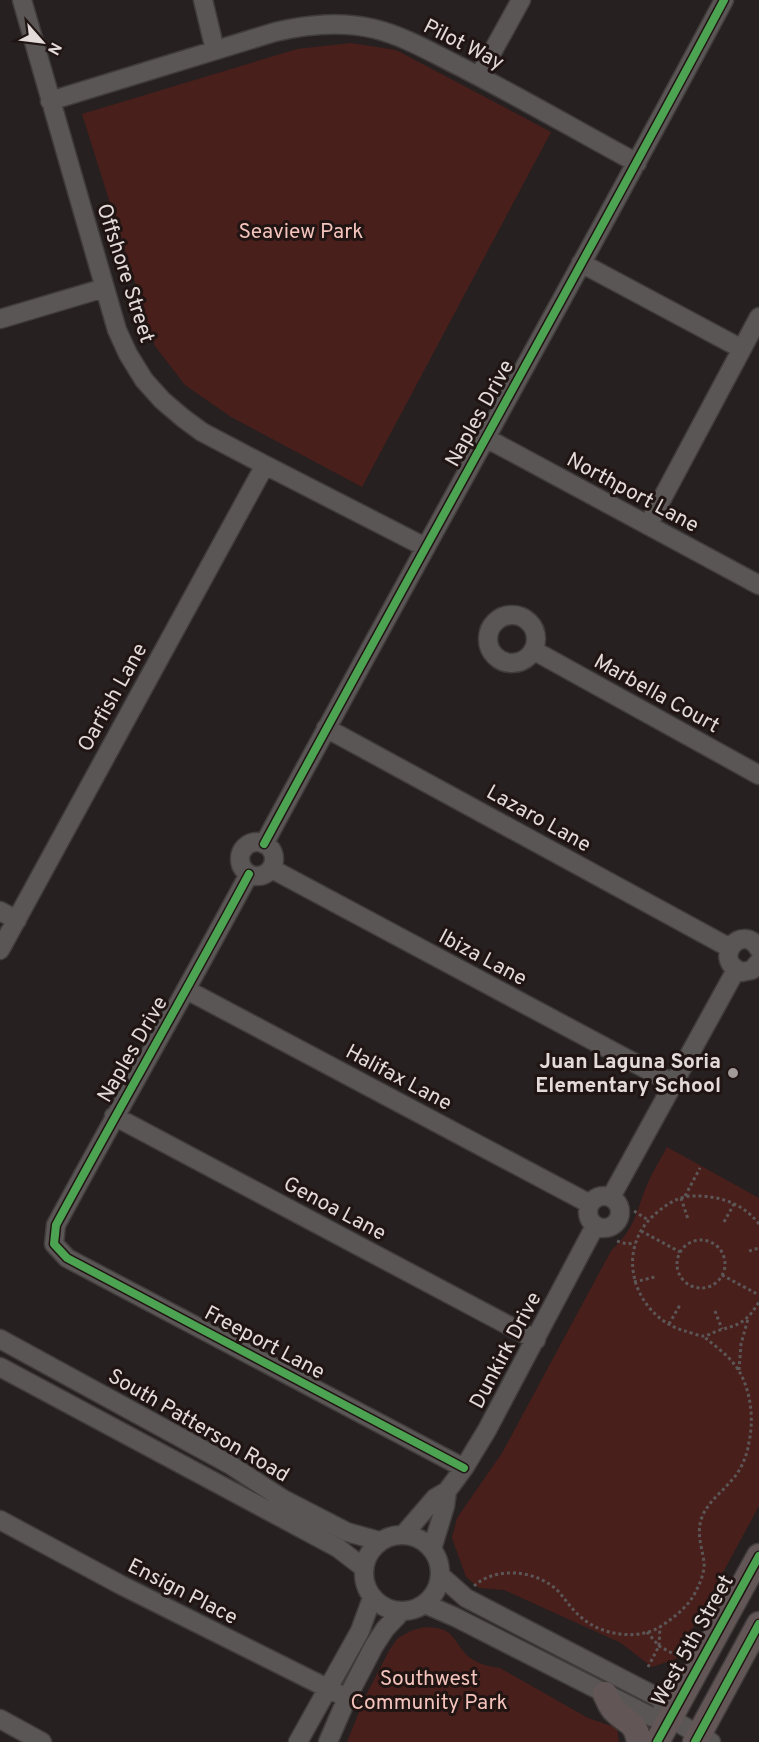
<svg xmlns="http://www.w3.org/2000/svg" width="759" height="1742" font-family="Overpass,sans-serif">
<rect width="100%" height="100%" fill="#262020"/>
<path fill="#491f1c" d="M 351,43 L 396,50 L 551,132 L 362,487 L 231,417 L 185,385 L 155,346 L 82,114 L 297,49 Z
M 667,1147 L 759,1198 L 759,1506 L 676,1659 L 652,1667 L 621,1643 L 504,1590 L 479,1588 L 466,1577 L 452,1538 L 457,1518 L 502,1453 L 611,1251 C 635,1227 634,1219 645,1190 C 650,1175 660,1161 667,1147 Z
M 425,1627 C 457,1628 450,1639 469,1657 C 478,1664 490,1667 500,1668 L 588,1718 L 617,1728 L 619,1742 L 347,1742 L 365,1697 L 390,1649 L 398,1638 L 413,1630 Z"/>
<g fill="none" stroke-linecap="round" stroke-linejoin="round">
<defs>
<path id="minor" d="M 22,0 L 117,330 L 128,354 L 144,380 L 162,400 L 183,418 L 202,432 L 265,465 L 425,547
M 203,0 L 215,50
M 479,76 L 521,0
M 50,101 L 275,32 C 309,24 341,21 375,29 C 403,36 429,51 455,64 C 516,95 576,130 637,163
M 581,263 L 742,349
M 0,319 L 104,288
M 486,438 L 759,585
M 648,525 L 759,317
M488 639a24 24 0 1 1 48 0a24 24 0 1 1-48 0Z
M 533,650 L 759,775
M 326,728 L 730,948
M240 859a17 17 0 1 1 34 0a17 17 0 1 1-34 0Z
M 264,844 C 416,562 573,283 724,0
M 272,869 L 674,1084
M 249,874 C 186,992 119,1108 56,1225 L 54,1244 L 67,1258 L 464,1468
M 0,911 L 17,920
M 759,949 C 742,921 710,960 742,972 L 752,970 L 759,962
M 0,950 L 265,465
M 187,990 L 590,1204
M 114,1116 L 536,1340
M588 1212a16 16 0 1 1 32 0a16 16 0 1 1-32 0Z
M 611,1197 L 736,970
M 0,1339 L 229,1464 L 283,1499 L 347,1532 L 379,1541
M 0,1367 L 338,1548 L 364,1568
M 0,1520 L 121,1585 L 347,1698
M 404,1534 L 435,1498 L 447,1491 L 464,1468 L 487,1430 L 595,1226
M364 1573a38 38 0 1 1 76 0a38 38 0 1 1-76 0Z
M 432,1549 L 445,1506 L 447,1491
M 440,1575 L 466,1598 L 659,1698 L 670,1718
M 425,1604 L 455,1617 L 652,1717 L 670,1718 L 711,1742
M 0,1719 L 42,1742
M 298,1742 L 360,1631 L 372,1598
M 328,1742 L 347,1698 L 374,1646 L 385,1629 L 402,1611"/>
<path id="major" d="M 605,1694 C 608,1699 610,1707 615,1711 C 628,1724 635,1720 639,1742
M 657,1742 L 759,1556
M 695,1742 L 759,1624"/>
</defs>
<use href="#minor" stroke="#413c3c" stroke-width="21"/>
<use href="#major" stroke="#413c3c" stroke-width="27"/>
<path stroke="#5c5756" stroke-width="3" stroke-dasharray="3 3" stroke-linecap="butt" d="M 685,1196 L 700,1168
M 681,1198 L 688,1219
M 634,1211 L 648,1220
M 724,1222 L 734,1204
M 759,1224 C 742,1202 717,1195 690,1196 C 677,1197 664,1206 654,1215 C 613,1252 635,1317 685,1331 C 690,1332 698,1336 703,1336 C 708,1336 715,1331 720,1330 C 742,1324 747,1321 759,1302
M 641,1231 L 680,1252
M677 1264a24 24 0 1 1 48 0a24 24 0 1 1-48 0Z
M 617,1241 L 627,1244 L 635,1243
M 749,1251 L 759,1248
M 722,1275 L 759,1295
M 634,1282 L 655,1277
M 715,1311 L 722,1329
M 669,1324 L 680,1305
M 739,1370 L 741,1344 L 748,1319
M 474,1586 C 496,1566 537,1570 558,1591 C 566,1600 572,1610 582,1618 C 603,1636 640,1641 663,1625 C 677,1615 690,1605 697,1589 C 701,1581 705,1570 704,1562 C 702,1547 696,1533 702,1517 C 708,1502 720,1494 730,1482 C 741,1471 747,1456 749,1442 C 754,1419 751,1391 739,1371 C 731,1357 715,1346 703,1336
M 647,1632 L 659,1646 L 679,1657
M 648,1667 L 659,1646 L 660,1627"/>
<use href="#minor" stroke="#5b5656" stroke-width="18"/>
<use href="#major" stroke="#625756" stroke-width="24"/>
<defs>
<path id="cycleway" d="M 264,844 C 416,562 573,283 724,0
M 249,874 C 186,992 119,1108 56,1225 L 54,1244 L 67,1258 L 464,1468
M 657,1742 L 759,1556
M 695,1742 L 759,1624"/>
</defs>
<use href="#cycleway" stroke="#201513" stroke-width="11"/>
<use href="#cycleway" stroke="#4ca352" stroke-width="8"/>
</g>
<circle fill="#a19a99" stroke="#201513" stroke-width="2" cx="733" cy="1073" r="6"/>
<g text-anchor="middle" stroke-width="6" stroke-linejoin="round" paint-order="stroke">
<g font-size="21" fill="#e3dbda" stroke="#201513">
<text transform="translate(464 44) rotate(27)" y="7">Pilot Way</text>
<text transform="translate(126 273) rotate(72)" y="7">Offshore Street</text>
<text transform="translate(479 413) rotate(-61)" y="7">Naples Drive</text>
<text transform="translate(633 492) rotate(28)" y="7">Northport Lane</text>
<text transform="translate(657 693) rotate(29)" y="7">Marbella Court</text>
<text transform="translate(112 697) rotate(-61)" y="7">Oarfish Lane</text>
<text transform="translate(539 818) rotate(29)" y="7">Lazaro Lane</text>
<text transform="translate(483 957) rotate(28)" y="7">Ibiza Lane</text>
<text transform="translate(132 1049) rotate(-60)" y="7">Naples Drive</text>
<text transform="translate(399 1077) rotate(28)" y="7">Halifax Lane</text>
<text transform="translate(335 1208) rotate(28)" y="7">Genoa Lane</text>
<text transform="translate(265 1342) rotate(28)" y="7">Freeport Lane</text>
<text transform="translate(505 1350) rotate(-62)" y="7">Dunkirk Drive</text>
<text transform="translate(199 1425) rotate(30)" y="7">South Patterson Road</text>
<text transform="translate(183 1591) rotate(27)" y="7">Ensign Place</text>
<text transform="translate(692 1640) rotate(-61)" y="7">West 5th Street</text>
</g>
<g font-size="21" fill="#f4c3bc" stroke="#201513">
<text x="301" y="238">Seaview Park</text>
<text x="429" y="1685">Southwest<tspan x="429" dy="24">Community Park</tspan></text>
</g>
<g font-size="21" font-weight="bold" fill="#e3dbda" stroke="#201513" text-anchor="end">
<text x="721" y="1068">Juan Laguna Soria<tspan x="721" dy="24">Elementary School</tspan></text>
</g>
</g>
<g transform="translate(42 42) rotate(118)" stroke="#201513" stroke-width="4.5" paint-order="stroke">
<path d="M0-4.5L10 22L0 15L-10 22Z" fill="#e3dbda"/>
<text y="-9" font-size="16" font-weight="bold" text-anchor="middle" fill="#e3dbda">N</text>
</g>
</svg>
